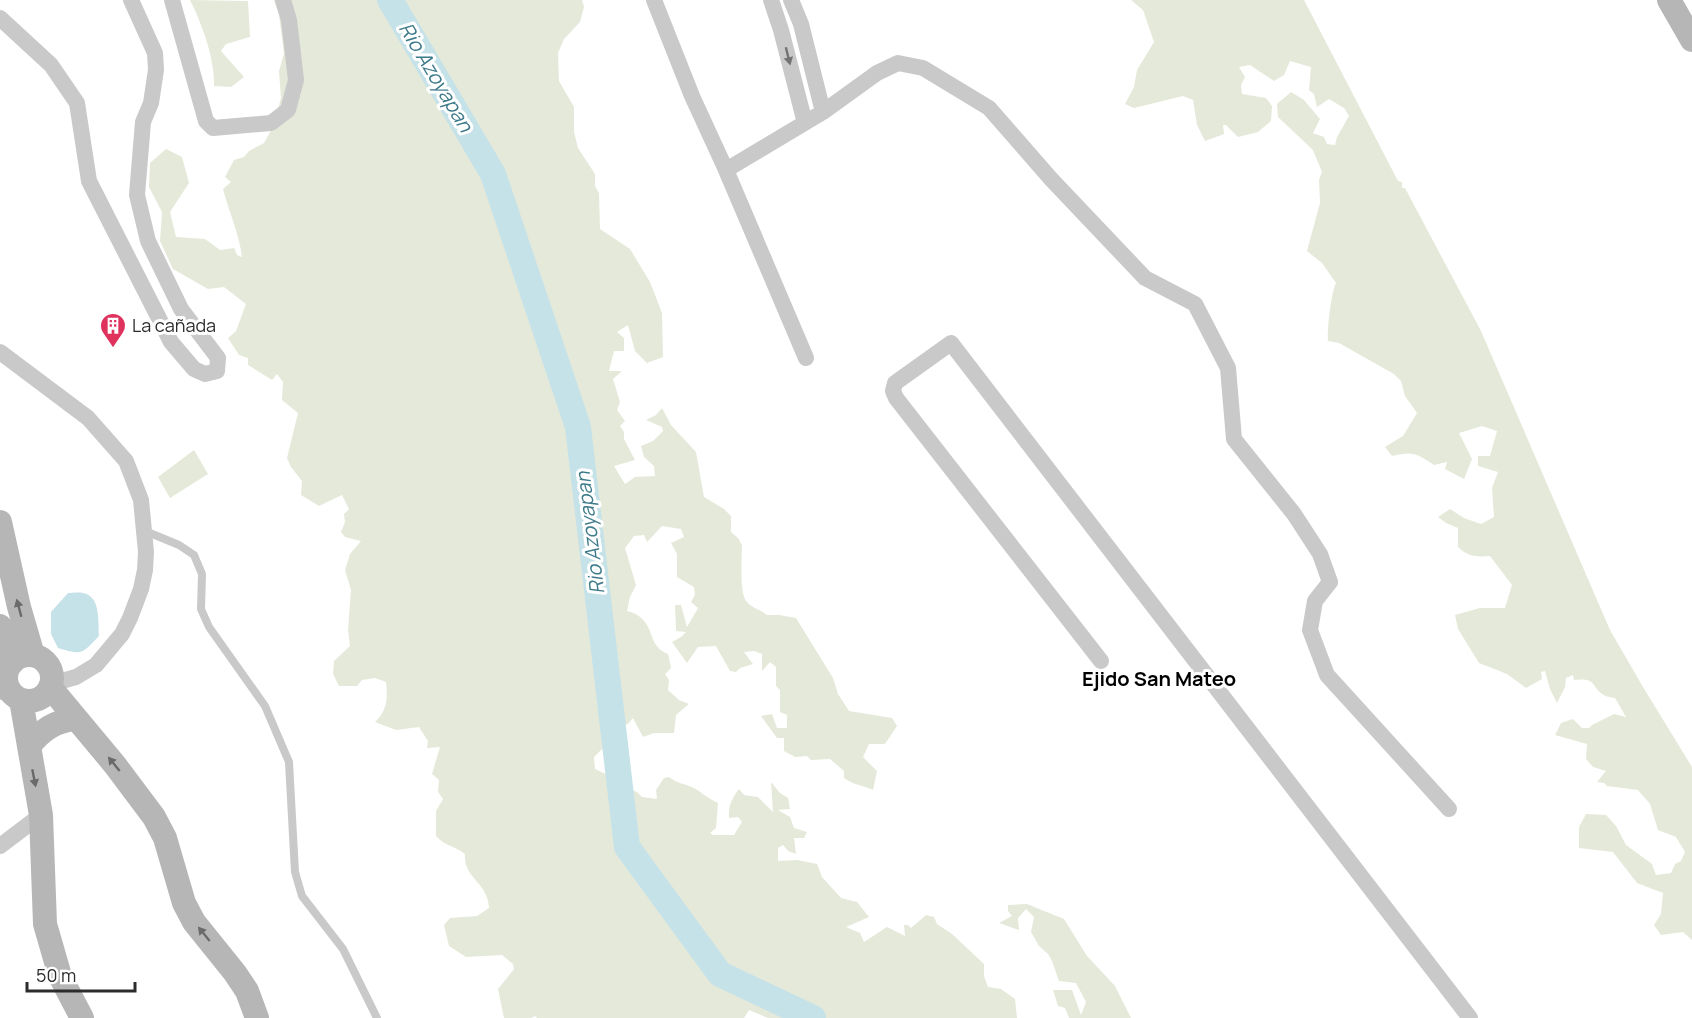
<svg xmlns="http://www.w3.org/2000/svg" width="1692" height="1018" font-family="Manrope,sans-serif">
<rect width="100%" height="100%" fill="#fff"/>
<path fill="#e5e9d9" d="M 190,0 L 248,1 L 250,37 L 226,44 L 221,51 L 244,77 L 231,87 L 214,86 C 215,59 202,24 190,0 Z
M 274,0 L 582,0 L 584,7 L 580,22 L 564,39 L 558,53 L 559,81 L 574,107 L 574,132 L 578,148 L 595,174 L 595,186 L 599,193 L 600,229 L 630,249 L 650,282 L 662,313 L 663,357 L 647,363 L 635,351 L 628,325 L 617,332 L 624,338 L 624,351 L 614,351 L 609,371 L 622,371 L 613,379 L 620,402 L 617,410 L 625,421 L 620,426 L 624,432 L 624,439 L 635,460 L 614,466 L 625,484 L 635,477 L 655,476 L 654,466 L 644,457 L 641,446 L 653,441 L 663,431 L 662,427 L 646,420 L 656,415 L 662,408 L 671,425 L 696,452 L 704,497 L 724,509 L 731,516 L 731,532 L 738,538 L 742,545 C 742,557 739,595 747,602 C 752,608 761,610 767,615 L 779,615 L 796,618 L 833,678 L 838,694 L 849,711 L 892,718 L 897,726 L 885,744 L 869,744 L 863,757 L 877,771 L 873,790 C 865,786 851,784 844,778 L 844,771 L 830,759 L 811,760 L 807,756 L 795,757 L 784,751 L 784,738 L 777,738 L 761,716 L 772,714 L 777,728 L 787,728 L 787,715 L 780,712 L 780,690 L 776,686 L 776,667 L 770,662 L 762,671 L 762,654 L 754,651 L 744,652 L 753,664 L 740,668 L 736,672 L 730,671 L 716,646 L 698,647 L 687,663 L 672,642 L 681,637 L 686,632 L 676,631 L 675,605 L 681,605 L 687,627 L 698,608 L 691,602 L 695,595 L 694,587 L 677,577 L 677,554 L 671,543 L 684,537 L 681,529 L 662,526 L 647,542 L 644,535 L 634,536 L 625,548 L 636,585 L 630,597 L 627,611 C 631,612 637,614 640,617 C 655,629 648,646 668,654 L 671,668 L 665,674 L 669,680 L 668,690 L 679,700 L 689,704 L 676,715 L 674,733 L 654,733 L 643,737 L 633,718 L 628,724 L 613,728 L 609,742 L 594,757 L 595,769 L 614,778 L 626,771 L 632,777 L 630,789 L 637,792 L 642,797 L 657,799 L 656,790 L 664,778 L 669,777 C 677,783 684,784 692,787 C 702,792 708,799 718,803 L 716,828 L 710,833 L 713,835 L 734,835 L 742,822 L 738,817 L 729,818 C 728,806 732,798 739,789 L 744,795 L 758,797 L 773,812 L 771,782 L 780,793 L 788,798 L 790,809 L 778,810 L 790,817 L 794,828 L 807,832 L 804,838 L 794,838 L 796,854 L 788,851 L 783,845 L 778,848 L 778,861 L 797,860 L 817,864 L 822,877 L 841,898 L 857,902 L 869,917 L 846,927 L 860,933 L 864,942 L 887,927 L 905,936 L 904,925 L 908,925 L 911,928 L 926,915 L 934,917 L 937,924 L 952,934 L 984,964 L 984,976 L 988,987 L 1001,989 L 1015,999 L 1017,1018 L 768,1018 L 749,1010 L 744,1018 L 537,1018 L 535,1016 L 531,1018 L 504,1018 L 498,989 L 514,969 L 513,964 L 502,955 L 466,957 L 449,946 L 444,925 L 450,918 L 477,916 L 489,908 C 488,882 463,878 465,854 C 455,846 445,846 436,836 L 436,811 L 443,799 L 438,792 L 439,780 L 432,774 L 440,747 L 427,748 L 428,741 L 419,727 L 396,730 L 375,722 C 387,711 388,698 386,682 L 375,678 L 362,680 L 357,686 L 339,686 L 333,674 L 334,661 L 350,646 L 348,630 L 351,590 L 345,570 L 350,554 L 361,541 L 345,537 L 341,532 L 345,522 L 344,514 L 349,509 L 342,495 L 319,506 L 301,495 L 302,481 L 291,467 L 287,458 L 298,413 L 282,400 L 283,382 L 277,374 L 272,380 L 248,365 L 248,358 L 239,355 L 228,338 L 236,331 L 246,304 L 224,287 L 208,289 L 173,269 L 160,241 L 162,212 L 149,187 L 150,163 L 166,149 L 182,157 L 189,183 L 170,212 L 176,237 L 205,239 L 220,250 L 234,248 L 237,255 L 242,257 C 239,233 229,212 223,189 L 231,182 L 225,177 L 234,160 L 244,157 L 249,151 L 264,143 L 273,127 L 281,98 L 279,71 L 284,53 L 279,15 Z
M 1131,0 L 1304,0 L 1398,181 L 1402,182 L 1402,188 L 1405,188 L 1481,331 L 1610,630 L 1643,687 L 1692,767 L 1692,940 L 1683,932 L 1661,935 L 1654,925 L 1661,914 L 1663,893 L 1637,883 L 1613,852 L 1579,848 L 1579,827 L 1586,814 L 1606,815 L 1616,826 L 1626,845 L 1652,864 L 1656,875 L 1671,873 L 1675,864 L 1681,861 L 1685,852 L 1676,837 L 1658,830 L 1650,804 L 1638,790 L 1607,786 L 1604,783 L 1597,782 L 1606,771 L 1593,767 L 1586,759 L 1587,744 L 1555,735 L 1561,723 L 1573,719 L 1582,728 L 1589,728 L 1592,725 L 1614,714 L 1626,717 L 1615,698 C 1611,697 1607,697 1604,695 C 1590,687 1598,677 1574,680 L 1573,675 L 1566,678 L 1565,687 L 1557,703 L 1550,689 L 1545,671 L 1541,672 L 1542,679 L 1526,688 L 1507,674 L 1479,663 L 1458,629 L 1455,615 L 1480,608 L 1505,608 L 1512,585 L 1490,556 C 1477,557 1468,557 1458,547 L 1458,528 L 1446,523 L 1438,517 L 1450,509 L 1464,518 L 1481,524 L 1494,517 L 1492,488 L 1498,472 L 1478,466 L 1478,456 L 1490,456 L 1497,431 L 1482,426 L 1459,433 L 1472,459 L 1464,479 L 1445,469 L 1447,462 L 1434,465 C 1417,453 1412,451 1392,456 L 1385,447 L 1403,436 L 1417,413 L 1405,396 L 1401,381 L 1394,374 L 1339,343 L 1328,341 C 1327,330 1331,293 1336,283 L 1322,263 L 1307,251 L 1320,203 L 1319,180 L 1322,172 L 1313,150 L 1278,117 L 1277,104 L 1291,92 L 1304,100 L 1320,119 L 1313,133 L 1324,137 L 1327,144 L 1335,145 L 1337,137 L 1349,116 L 1344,108 L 1329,99 L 1317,107 L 1314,94 L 1309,90 L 1311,67 L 1290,61 L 1284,75 L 1274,81 L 1250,65 L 1239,67 L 1245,77 L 1241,85 L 1242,94 L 1266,98 L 1272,106 L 1271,121 L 1258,132 L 1238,137 L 1226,125 L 1223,125 L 1224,134 L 1205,141 L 1197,125 L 1193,100 L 1183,96 L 1134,108 L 1125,104 L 1134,87 L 1137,70 L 1154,42 L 1143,10 Z
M 194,450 L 208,474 L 170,498 L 158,477 Z
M 1027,904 L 1064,919 L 1087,956 L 1115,986 L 1131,1018 L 1069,1018 L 1065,1008 L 1058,1006 L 1053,990 L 1072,990 L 1081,1015 L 1086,1002 L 1076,983 L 1059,981 L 1052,961 L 1048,954 L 1039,946 L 1031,932 L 1034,917 L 1026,909 L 1018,918 L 1019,930 L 999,923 L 1012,916 L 1008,911 L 1008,905 Z"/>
<path fill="#c6e2e9" d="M 68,593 C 72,593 78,592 83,593 C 101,596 98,622 99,636 C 82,653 84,656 58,648 L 51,634 L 51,612 Z"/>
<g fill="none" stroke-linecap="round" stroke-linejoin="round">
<path stroke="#c6e2e9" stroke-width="26" d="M 390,0 L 493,174 L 578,427 L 627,847 L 720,974 L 813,1018"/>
<path stroke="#c9c9c9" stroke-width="8" d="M 145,531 L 179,545 L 194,555 L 202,574 L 201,609 L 209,627 L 265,706 L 289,762 L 295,872 L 302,896 L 343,949 L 377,1018"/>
<path stroke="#c9c9c9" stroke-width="16" d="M 172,0 L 206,121 L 213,128 L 271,123 L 288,110 L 296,80 L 289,20 L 283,0
M 654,0 L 692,96 L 726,170 L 806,358
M 771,0 L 781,30 L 805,123
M 791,0 L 801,24 L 823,112
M 0,18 L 51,65 L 77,103 L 89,181 L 171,342 L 194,369 L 205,374 L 217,371 L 218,358 L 181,309 L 148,241 L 137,195 L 143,122 L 151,103 L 156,70 L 155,53 L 131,0
M 726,170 L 823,112 L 877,73 L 898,63 L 923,68 L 989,108 L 1051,179 L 1145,278 L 1195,304 L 1228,368 L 1234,439 L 1294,514 L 1320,554 L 1330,582 L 1315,601 L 1310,630 L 1327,675 L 1449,809
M 0,352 L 88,418 L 126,461 L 141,500 L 146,552 L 145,570 L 141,589 L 130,618 L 122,634 L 96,665 L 76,677 L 51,684
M 1101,661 L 896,398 L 893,391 L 895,383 L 951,343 L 1470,1018
M 0,666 L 7,675
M 0,692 L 10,690
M 0,846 L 41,815"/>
<path stroke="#b6b6b6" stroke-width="24" d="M 1669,0 L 1692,40
M 0,522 L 19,607 L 33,655
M 0,626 L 13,662
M6 678a23 23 0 1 1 46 0a23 23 0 1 1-46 0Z
M 50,687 L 115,765 L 154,817 L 165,838 L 184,903 L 194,922 L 235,973 L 247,991 L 257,1018
M 21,700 L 41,815 L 45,924 L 60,976 L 82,1018
M 30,745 C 42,730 55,721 75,719"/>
</g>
<defs><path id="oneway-solid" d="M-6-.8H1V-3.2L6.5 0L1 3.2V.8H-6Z" transform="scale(1.5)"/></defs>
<use fill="#737373" href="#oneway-solid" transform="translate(788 56) rotate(76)"/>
<g fill="#6a6a6a">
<use href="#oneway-solid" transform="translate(19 608) rotate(-105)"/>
<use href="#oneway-solid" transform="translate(114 764) rotate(-129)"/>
<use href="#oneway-solid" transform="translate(34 778) rotate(79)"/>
<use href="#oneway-solid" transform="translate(204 934) rotate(-129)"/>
</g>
<defs>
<symbol id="building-pin" viewBox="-11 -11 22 30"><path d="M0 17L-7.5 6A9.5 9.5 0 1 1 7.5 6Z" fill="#df325d" stroke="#fff"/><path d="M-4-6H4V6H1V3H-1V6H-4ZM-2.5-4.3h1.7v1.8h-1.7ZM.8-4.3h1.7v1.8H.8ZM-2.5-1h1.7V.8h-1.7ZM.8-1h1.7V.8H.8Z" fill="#fff"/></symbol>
</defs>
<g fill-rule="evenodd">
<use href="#building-pin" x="98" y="311" width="30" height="40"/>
</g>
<g text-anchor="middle" stroke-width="6" stroke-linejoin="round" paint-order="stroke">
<g font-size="18" fill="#2c2c2c" stroke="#fff" text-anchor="start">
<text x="132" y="332">La cañada</text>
</g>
<g font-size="20" font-style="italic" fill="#3d7a8a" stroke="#fff">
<text transform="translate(436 77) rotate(59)" y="7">Rio Azoyapan</text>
<text transform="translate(590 533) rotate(-97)" y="7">Rio Azoyapan</text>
</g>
<g font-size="20" font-weight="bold" fill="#000" stroke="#fff">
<text x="1159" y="686">Ejido San Mateo</text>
</g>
</g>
<path d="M27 982v9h108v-9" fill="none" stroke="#2c2c2c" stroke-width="3"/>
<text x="36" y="982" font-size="18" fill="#2c2c2c" stroke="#ffffff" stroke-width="4.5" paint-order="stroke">50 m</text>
</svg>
